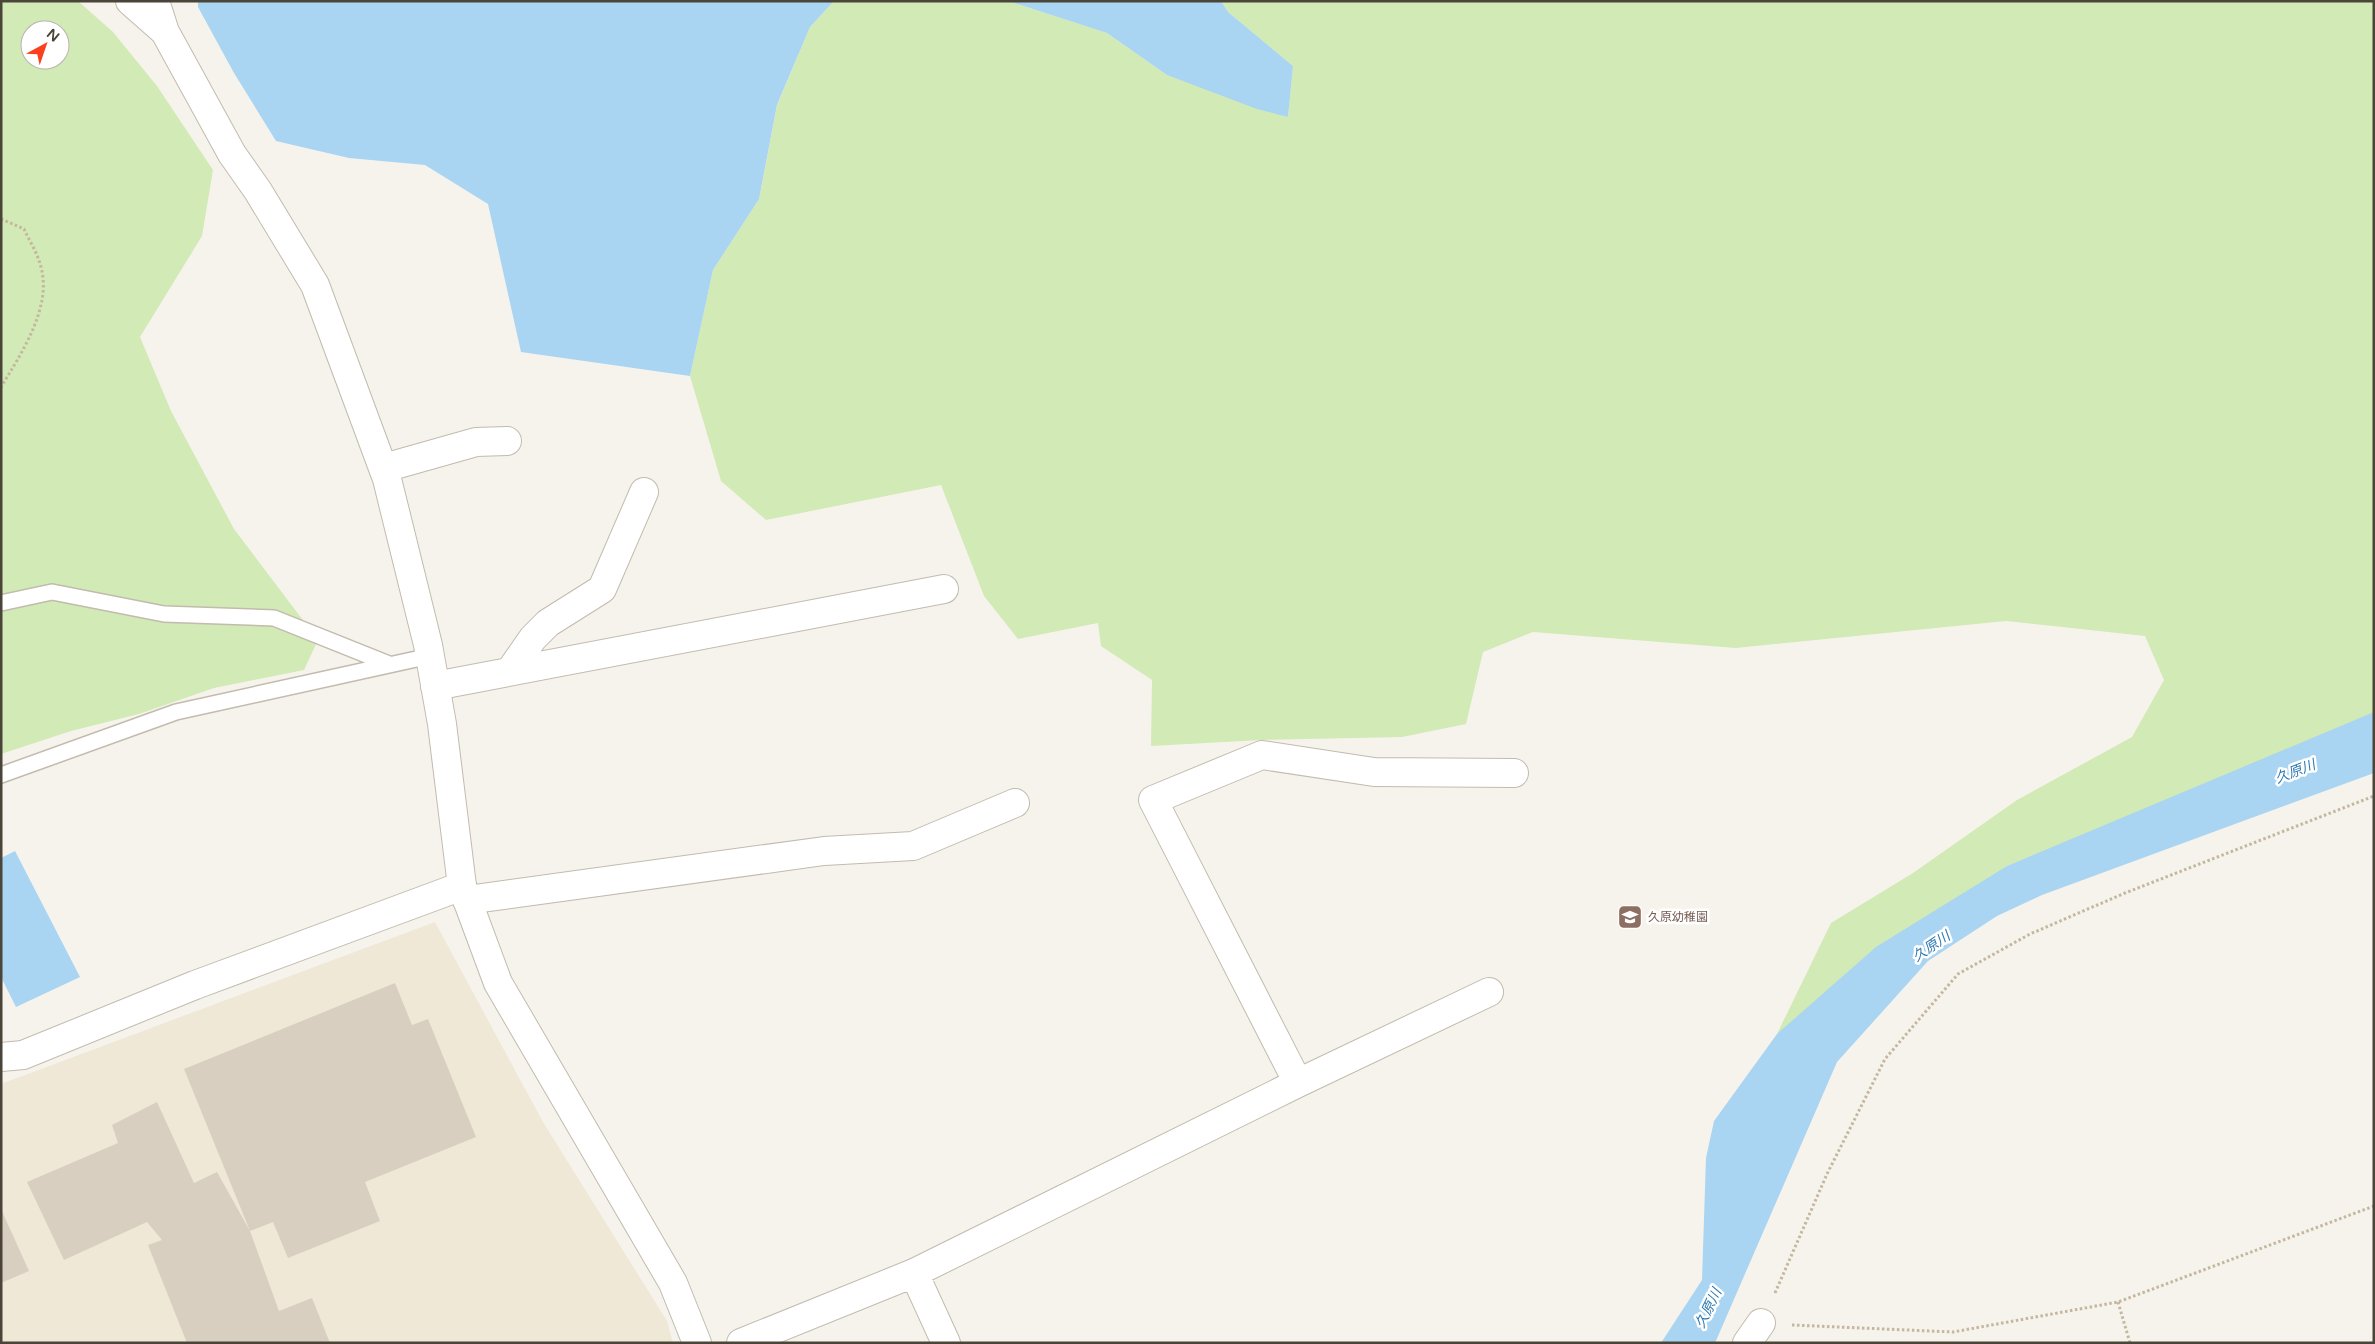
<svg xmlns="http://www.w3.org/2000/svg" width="2375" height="1344" font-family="'Varela Round','Noto Sans JP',sans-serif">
<rect width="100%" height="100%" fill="#f6f3ec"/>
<path fill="#efe8d6" d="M 435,922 L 543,1122 L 667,1321 L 673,1343 L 1,1343 L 1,1084 Z"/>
<path fill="#d2eab5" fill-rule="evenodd" d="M 1,1 L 78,1 L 113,32 L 157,86 L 213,170 L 202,236 L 140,337 L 171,411 L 234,529 L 318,640 L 304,670 L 214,688 L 139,714 L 71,731 L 1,754 ZM 30,30 L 60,30 L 60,60 L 30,60 Z
M 834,1 L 1008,1 L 1107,33 L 1167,75 L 1288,117 L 1293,66 L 1228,12 L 1221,1 L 2374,1 L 2374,723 L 2007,866 L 1777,1034 L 1831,923 L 1913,873 L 2017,800 L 2132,737 L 2164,680 L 2145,636 L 2006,621 L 1736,648 L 1533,632 L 1483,652 L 1466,724 L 1402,737 L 1261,740 L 1151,746 L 1152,680 L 1101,646 L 1098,623 L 1018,639 L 984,596 L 941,485 L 766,520 L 721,481 L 690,376 L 713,270 L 759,199 L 777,106 L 810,27 Z"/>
<path fill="#a9d4f2" d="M 198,1 L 834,1 L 810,27 L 777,105 L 759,199 L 713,270 L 690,376 L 521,352 L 488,204 L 425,165 L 349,158 L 276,141 L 234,73 L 198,7 Z
M 1008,1 L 1221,1 L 1228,12 L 1293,66 L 1288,117 L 1257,109 L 1167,75 L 1107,33 Z
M 2374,712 L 2374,773 L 2042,895 L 1997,916 L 1928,961 L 1837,1062 L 1715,1343 L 1661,1343 L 1702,1280 L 1706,1158 L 1714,1121 L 1777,1034 L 1876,947 L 2007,866 Z
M 15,851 L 80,977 L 16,1007 L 1,977 L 1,858 Z"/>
<path fill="#d8cfc1" d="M 395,983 L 412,1025 L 428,1019 L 476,1137 L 365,1182 L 380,1221 L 288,1258 L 273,1222 L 250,1231 L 279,1311 L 312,1298 L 330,1343 L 187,1343 L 148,1245 L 162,1240 L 147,1222 L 64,1260 L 27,1182 L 118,1143 L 112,1125 L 157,1102 L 194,1183 L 217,1172 L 250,1231 L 184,1069 Z
M 1,1209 L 29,1271 L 1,1283 Z"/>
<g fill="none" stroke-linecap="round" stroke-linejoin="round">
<defs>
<path id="service" d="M 1,603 L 52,592 L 164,614 L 274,618 L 389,664
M 1,775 L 176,712 L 430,656"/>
<path id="minor" d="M 384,468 L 476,442 L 507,441
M 510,671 L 533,638 L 548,623 L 602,589 L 644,492
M 435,686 L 944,589
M 467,900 L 824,851 L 913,846 L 1015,803
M 1,1057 L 23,1055 L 195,985 L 462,886
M 1298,1083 L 1153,800 L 1262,755 L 1374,772 L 1514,773
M 914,1273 L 946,1343
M 741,1343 L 914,1273 L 1298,1083 L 1489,992
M 1747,1343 L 1761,1323"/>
<path id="tertiary" d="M 130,1 L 164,31
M 155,1 L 165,32 L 232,154 L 258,191 L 315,285 L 387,479 L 428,645 L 442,724 L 462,886 L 498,983 L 673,1283 L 697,1343"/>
</defs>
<use href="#service" stroke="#c2bbae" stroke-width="18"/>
<use href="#minor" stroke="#c2bbae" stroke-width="30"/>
<use href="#tertiary" stroke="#c2bbae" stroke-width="30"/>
<path stroke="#c4b79f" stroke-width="3" stroke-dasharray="2.5 2.5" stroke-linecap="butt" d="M 1,219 L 24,229 C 29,240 37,252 40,264 C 54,305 21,354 1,387
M 1775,1293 L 1827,1174 L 1885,1059 L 1958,974 L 2030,934 L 2125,893 L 2374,796
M 2118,1302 L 2130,1343
M 1792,1325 L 1953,1332 L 2118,1302 L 2374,1206"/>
<use href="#service" stroke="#fff" stroke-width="15"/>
<use href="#minor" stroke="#fff" stroke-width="28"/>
<use href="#tertiary" stroke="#fff" stroke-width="28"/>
</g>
<defs>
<symbol id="school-square" viewBox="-11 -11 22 22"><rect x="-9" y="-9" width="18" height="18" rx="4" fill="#8d6e63" stroke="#fff"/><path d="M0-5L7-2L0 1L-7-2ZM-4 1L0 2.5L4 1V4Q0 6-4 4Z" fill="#fff"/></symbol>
</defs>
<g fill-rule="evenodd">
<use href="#school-square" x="1616" y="903" width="28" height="28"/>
</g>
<g text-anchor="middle" stroke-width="5" stroke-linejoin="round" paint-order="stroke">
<g font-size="12" fill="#785e54" stroke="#fff" text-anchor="start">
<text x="1648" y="921">久原幼稚園</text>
</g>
<g font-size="14" font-style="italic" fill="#2e7ab2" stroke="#fff">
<text transform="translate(2295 771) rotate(-21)" y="5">久原川</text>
<text transform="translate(1931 946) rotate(-34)" y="5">久原川</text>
<text transform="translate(1708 1308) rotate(-64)" y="5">久原川</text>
</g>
</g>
<rect width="2375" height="1344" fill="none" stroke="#4b4439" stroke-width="5"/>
<g transform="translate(45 45) rotate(40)"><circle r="24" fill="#ffffff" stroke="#b7b4b0"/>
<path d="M0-4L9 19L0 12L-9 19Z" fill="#fc3f1d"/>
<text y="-8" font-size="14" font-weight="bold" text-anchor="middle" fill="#4b4439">N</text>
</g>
</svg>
